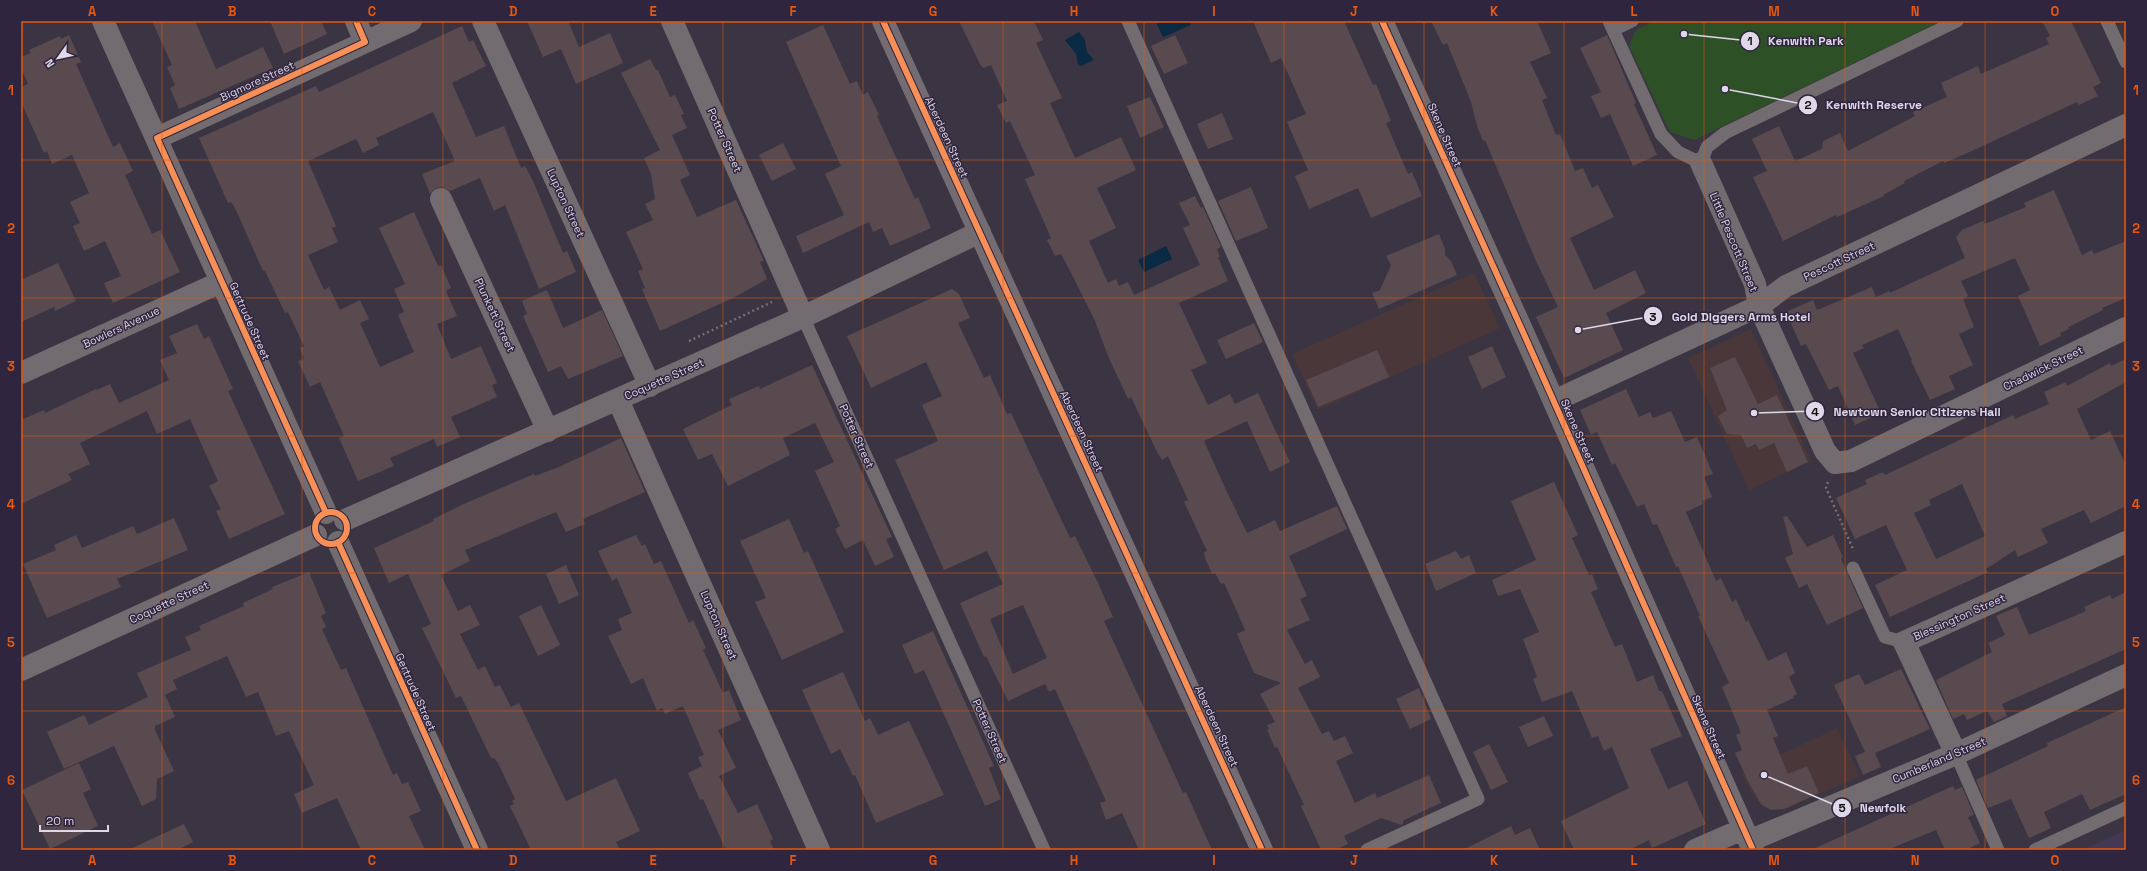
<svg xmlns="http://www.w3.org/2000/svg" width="2147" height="871" font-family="'Space Grotesk',sans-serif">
<rect width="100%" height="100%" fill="#3b3543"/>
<path fill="#4a3739" d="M 1474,273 L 1500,328 L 1318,410 L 1292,354 Z
M 1751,329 L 1811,461 L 1749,490 L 1688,358 Z
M 1837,728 L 1860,776 L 1789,808 L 1776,810 L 1763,807 L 1750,790 L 1742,773 Z"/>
<path fill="#453855" d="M 2126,830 L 2126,850 L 2082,850 Z"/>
<path fill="#2e5026" d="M 1654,21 L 1941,21 L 1694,140 L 1670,132 L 1629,46 L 1636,30 Z"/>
<path fill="#0a2942" d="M 1189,21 L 1191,25 L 1163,37 L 1156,22 Z
M 1079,32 L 1085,40 L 1087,52 L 1094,60 L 1081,66 L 1078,64 L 1076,54 L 1065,40 Z
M 1166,246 L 1172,259 L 1144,272 L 1138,260 Z"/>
<path fill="#594a50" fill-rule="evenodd" d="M 152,21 L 195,21 L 216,69 L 263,47 L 273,68 L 179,109 L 170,88 L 175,85 L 167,67 L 172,65 Z
M 270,21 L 321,21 L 327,34 L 284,54 Z
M 527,21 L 568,21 L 579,47 L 610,33 L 623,63 L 576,84 L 561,49 L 543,57 Z
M 959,21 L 1034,21 L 1043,40 L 1036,43 L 1062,98 L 1050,103 L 1075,158 L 1121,137 L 1136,170 L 1097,188 L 1116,228 L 1089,241 L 1108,283 L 1116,279 L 1119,286 L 1128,282 L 1134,295 L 1200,265 L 1183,228 L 1190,225 L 1179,203 L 1195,196 L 1201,208 L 1203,207 L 1221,247 L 1217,249 L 1220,257 L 1218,257 L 1228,281 L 1179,303 L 1207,363 L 1191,370 L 1208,405 L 1230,394 L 1235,404 L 1258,393 L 1290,462 L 1270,472 L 1247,421 L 1204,441 L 1226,490 L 1247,533 L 1275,520 L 1280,531 L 1337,506 L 1347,529 L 1289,556 L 1307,596 L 1300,599 L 1310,620 L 1287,630 L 1305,664 L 1312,660 L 1320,677 L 1298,688 L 1322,734 L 1329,731 L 1334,741 L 1345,736 L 1353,753 L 1336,761 L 1355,803 L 1375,793 L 1377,798 L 1429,775 L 1441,803 L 1404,820 L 1402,825 L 1381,818 L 1344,836 L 1348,844 L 1335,850 L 1321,850 L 1301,806 L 1304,805 L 1277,747 L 1275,748 L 1267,730 L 1269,729 L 1267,725 L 1275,722 L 1260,694 L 1281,683 L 1254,673 L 1237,634 L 1245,630 L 1239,616 L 1224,583 L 1221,584 L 1215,573 L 1212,574 L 1205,558 L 1204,552 L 1207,551 L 1184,502 L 1188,500 L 1168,456 L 1162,460 L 1157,452 L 1131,397 L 1128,399 L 1108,356 L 1095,321 L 1069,269 L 1061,254 L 1055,256 L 1047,240 L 1051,238 L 1025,179 L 1035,175 L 1010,121 L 1006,123 L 997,105 L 1007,101 L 991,65 L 984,68 L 981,66 Z
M 1253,21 L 1344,21 L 1373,85 L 1376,84 L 1391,121 L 1386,123 L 1408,174 L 1412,172 L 1422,196 L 1371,218 L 1358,188 L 1309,209 L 1295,176 L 1308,170 L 1287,122 L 1306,114 L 1281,58 L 1271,63 Z
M 1431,21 L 1537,21 L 1551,53 L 1530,62 L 1547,98 L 1542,100 L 1556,135 L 1560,134 L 1575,171 L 1583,168 L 1592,188 L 1598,185 L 1614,217 L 1570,238 L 1594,290 L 1635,270 L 1646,293 L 1606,313 L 1623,350 L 1564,378 L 1536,317 L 1558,307 L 1536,261 L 1485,140 L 1483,141 L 1477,126 L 1471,102 L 1447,43 L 1443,45 Z
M 2042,21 L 2071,21 L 2101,83 L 2093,87 L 2098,96 L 2079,105 L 2077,102 L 1972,151 L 1944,163 L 1943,161 L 1904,181 L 1905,183 L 1883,195 L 1884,196 L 1837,217 L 1836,215 L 1783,241 L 1753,177 L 1767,171 L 1752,139 L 1779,126 L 1795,161 L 1822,149 L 1823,141 L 1840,133 L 1848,151 L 1915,116 L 1913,112 L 1947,97 L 1941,83 L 1978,66 L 1981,74 L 2049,44 L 2046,38 L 2050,36 Z
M 823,25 L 850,84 L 857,81 L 863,95 L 868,92 L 879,115 L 877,116 L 915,199 L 918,197 L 931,228 L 890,246 L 882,228 L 873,232 L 869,222 L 803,253 L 796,236 L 844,215 L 825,174 L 841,166 L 786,42 Z
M 462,26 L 469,42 L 473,40 L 486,66 L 452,83 L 476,137 L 504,126 L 521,168 L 525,166 L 533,181 L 563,253 L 567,251 L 576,272 L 539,289 L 505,205 L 494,211 L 480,178 L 450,191 L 443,187 L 436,188 L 430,194 L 422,174 L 455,161 L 433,112 L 376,138 L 379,145 L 363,153 L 356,139 L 308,161 L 336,226 L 332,228 L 338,242 L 308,255 L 324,290 L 329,287 L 340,310 L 360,300 L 369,319 L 360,323 L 380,367 L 414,352 L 398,315 L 404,312 L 394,289 L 405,284 L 379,228 L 414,212 L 438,266 L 441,265 L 451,288 L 446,291 L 457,316 L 437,324 L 451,359 L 481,346 L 497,383 L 492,385 L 497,397 L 451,417 L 460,437 L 437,447 L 434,439 L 390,458 L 394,466 L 358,481 L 339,438 L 344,436 L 320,382 L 310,387 L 298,361 L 304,359 L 300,348 L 304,346 L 288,312 L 285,313 L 265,271 L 263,271 L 235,208 L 231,202 L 228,203 L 199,138 L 316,86 L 319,92 Z
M 69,35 L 81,62 L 76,64 L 113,147 L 120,143 L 133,171 L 125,175 L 152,234 L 160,230 L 180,272 L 113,303 L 104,283 L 121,276 L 105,241 L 84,251 L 73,226 L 80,223 L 70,202 L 89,193 L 72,155 L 52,164 L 47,151 L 44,153 L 21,102 L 21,87 L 28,84 L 21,68 L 21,57 L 31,53 L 29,50 L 60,36 L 61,39 Z
M 1175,35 L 1188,63 L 1164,74 L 1151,46 Z
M 1607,35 L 1636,103 L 1634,104 L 1657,155 L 1633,166 L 1610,114 L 1601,118 L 1591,96 L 1601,92 L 1580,48 Z
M 650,59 L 656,70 L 658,70 L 670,97 L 675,95 L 684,114 L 681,115 L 687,128 L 672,135 L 690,175 L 680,180 L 697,217 L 736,200 L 764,261 L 760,262 L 767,279 L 733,298 L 660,331 L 642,289 L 645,288 L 638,271 L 643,269 L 626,232 L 653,220 L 645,204 L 655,199 L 651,174 L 644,158 L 660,150 L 621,73 Z
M 1150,97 L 1164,127 L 1140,138 L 1127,106 Z
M 1222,113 L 1233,139 L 1208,149 L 1197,124 Z
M 783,143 L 796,169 L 772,181 L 759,155 Z
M 1251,187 L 1268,228 L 1236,241 L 1218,201 Z
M 2054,190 L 2082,255 L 2092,250 L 2094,254 L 2126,241 L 2126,298 L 2102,308 L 2103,310 L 2068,327 L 2069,329 L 2060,333 L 2061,336 L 2040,346 L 2018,296 L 2030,290 L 2015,258 L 1961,281 L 1968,296 L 1963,299 L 1974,327 L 1959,334 L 1973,365 L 1949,376 L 1955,389 L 1930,400 L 1911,361 L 1912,360 L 1898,329 L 1862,345 L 1864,348 L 1853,353 L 1881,413 L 1855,425 L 1838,386 L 1829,390 L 1806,344 L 1801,346 L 1786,312 L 1813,300 L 1817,310 L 1872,287 L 1876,297 L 1889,291 L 1890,293 L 1965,258 L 1956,237 L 1962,230 L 1983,221 L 1985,224 L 2026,207 L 2024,203 Z
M 1439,234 L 1445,249 L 1445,255 L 1451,261 L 1457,275 L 1379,309 L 1372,293 L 1380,290 L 1391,265 L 1386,256 Z
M 58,263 L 76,301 L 55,311 L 54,307 L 21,322 L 21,280 Z
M 952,289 L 959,294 L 970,318 L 958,323 L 984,378 L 990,375 L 1007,414 L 1011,413 L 1070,538 L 1075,536 L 1098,583 L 1113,617 L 1104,621 L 1183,793 L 1186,792 L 1212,850 L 1139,850 L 1122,813 L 1106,820 L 1100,803 L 1106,801 L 1055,689 L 1049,692 L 1045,684 L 1008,701 L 986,656 L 984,657 L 960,603 L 1003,584 L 987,551 L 944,570 L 895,460 L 938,441 L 922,405 L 942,396 L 926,362 L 871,388 L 847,336 ZM 1023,605 L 1047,658 L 1013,674 L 990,619 Z
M 547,290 L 563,328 L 602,310 L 623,356 L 568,379 L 561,366 L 548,372 L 523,316 L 527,314 L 522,301 Z
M 1254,323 L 1263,342 L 1226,359 L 1217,340 Z
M 197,324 L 204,339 L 209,336 L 233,389 L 228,391 L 285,514 L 229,539 L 216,511 L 221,509 L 209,486 L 218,481 L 190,419 L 157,434 L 147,411 L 80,443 L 90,464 L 68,474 L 72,480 L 21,504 L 21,420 L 44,410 L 45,413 L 96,389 L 97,390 L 110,384 L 119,403 L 169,380 L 160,360 L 177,353 L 169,336 Z
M 1492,346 L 1506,377 L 1482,389 L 1468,357 Z
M 1377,350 L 1389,377 L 1318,407 L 1306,380 Z
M 1735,357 L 1758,404 L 1777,395 L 1808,462 L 1787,472 L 1774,443 L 1759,450 L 1756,444 L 1747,448 L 1741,435 L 1727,434 L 1718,416 L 1727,410 L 1710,368 Z
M 2126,359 L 2126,382 L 2077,409 L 2091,440 L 2110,431 L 2126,466 L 2126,506 L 2091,523 L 2084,510 L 2041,529 L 2048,543 L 2018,557 L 2015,550 L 1986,569 L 1988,572 L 1890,617 L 1875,585 L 1907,570 L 1886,525 L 1855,539 L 1836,498 L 1867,484 L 1865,480 L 1883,472 L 1885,475 L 2013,415 L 2015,419 L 2049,404 L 2044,392 L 2066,382 L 2067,386 L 2110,363 L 2111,366 ZM 1962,484 L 1985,536 L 1936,559 L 1914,513 L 1931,505 L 1929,500 Z
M 812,365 L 892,537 L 886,539 L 894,557 L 875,566 L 863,540 L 845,549 L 835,529 L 840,526 L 815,471 L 834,462 L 815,423 L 783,438 L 790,455 L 728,486 L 712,454 L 698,460 L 683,429 L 732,405 L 729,399 L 759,386 L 760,389 Z
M 1626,389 L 1639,417 L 1650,412 L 1653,418 L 1671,411 L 1685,442 L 1697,437 L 1713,474 L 1704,477 L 1712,497 L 1702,501 L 1703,504 L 1686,512 L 1716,581 L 1721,578 L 1732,602 L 1736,599 L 1746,622 L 1748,620 L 1768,661 L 1786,652 L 1795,673 L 1789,677 L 1797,694 L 1793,696 L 1794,698 L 1767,710 L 1778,736 L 1773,738 L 1788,774 L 1807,766 L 1819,793 L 1784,809 L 1771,810 L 1761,804 L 1748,781 L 1735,753 L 1742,750 L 1736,735 L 1741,733 L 1722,687 L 1729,683 L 1698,616 L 1700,616 L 1678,566 L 1676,567 L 1657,524 L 1653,525 L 1644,504 L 1637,507 L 1615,463 L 1612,465 L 1597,432 L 1591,435 L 1580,410 Z
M 621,438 L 645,492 L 583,519 L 585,524 L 566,532 L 556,512 L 465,550 L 470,561 L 441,575 L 458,611 L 470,605 L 480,625 L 460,634 L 478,670 L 485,666 L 495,687 L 500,685 L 511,707 L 519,703 L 566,801 L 616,778 L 640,831 L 616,842 L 620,850 L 531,850 L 510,806 L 514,804 L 512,801 L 515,799 L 498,763 L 494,758 L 491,758 L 461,696 L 456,698 L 422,628 L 431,624 L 408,574 L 389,583 L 374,548 L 434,521 L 433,519 L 466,503 L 534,474 L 535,476 L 559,467 Z
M 1554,482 L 1578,535 L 1572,538 L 1589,575 L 1592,574 L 1598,589 L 1591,592 L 1615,647 L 1622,644 L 1637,682 L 1653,675 L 1659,691 L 1662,691 L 1682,736 L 1650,749 L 1668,789 L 1687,781 L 1706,824 L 1652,848 L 1649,840 L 1629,850 L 1574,850 L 1561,821 L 1629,788 L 1612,747 L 1604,751 L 1598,736 L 1592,738 L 1572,691 L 1542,702 L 1533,679 L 1537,677 L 1523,639 L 1539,632 L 1520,589 L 1498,596 L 1492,580 L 1536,560 L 1511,501 Z
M 1787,516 L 1807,547 L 1833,535 L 1843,557 L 1841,558 L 1846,571 L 1863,608 L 1827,625 L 1807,584 L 1799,588 L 1785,558 L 1793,554 L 1783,517 Z
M 174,518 L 188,550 L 117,579 L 121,587 L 47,618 L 23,564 L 56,550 L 54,545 L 76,535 L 82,548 L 133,526 L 137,534 Z
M 789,519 L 804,553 L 808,551 L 844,632 L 782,660 L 755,602 L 766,598 L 740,541 Z
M 636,535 L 642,546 L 645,544 L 654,564 L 661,561 L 689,623 L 693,620 L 706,648 L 703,650 L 723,693 L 729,690 L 741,720 L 718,730 L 736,768 L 719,776 L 738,813 L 757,804 L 773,839 L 770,841 L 774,850 L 726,850 L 703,799 L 700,800 L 688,773 L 702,766 L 698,757 L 704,755 L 683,706 L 665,714 L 662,708 L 657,711 L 643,678 L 631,684 L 608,636 L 622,630 L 618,619 L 632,613 L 617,578 L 612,581 L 598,551 Z
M 1456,551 L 1461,559 L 1469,555 L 1476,573 L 1436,591 L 1425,564 Z
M 566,565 L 579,595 L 559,604 L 546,574 Z
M 309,572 L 326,613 L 321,616 L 326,627 L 322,629 L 341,670 L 346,668 L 393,775 L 397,773 L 402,784 L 408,782 L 421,811 L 409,816 L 425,850 L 361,850 L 337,798 L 302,813 L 294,794 L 314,785 L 289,731 L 276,736 L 258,692 L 246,697 L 227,656 L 173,680 L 177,689 L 165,695 L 175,717 L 155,726 L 155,730 L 174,771 L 157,779 L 156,799 L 142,806 L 114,746 L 64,769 L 47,732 L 84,715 L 89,725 L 148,697 L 137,673 L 191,650 L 185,637 L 201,630 L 199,626 L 244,606 L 243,603 L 273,589 L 272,587 Z
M 2126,592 L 2126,649 L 2002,704 L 2007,716 L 1994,722 L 1987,711 L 1967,720 L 1964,714 L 1953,719 L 1936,680 L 1992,652 L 1988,643 L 2005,635 L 1996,616 L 2017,607 L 2029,635 L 2086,611 L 2084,607 L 2110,595 L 2112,599 Z
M 541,605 L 560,645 L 538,656 L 519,616 Z
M 933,631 L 994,766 L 989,768 L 1001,799 L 985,806 L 924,670 L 915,674 L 902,645 Z
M 1901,669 L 1930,729 L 1875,753 L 1881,767 L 1863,775 L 1855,756 L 1865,752 L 1834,685 L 1859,674 L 1865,685 Z
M 843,672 L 865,721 L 870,718 L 878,735 L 909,721 L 944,795 L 876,823 L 855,775 L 853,776 L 840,749 L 831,754 L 802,690 Z
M 1419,688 L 1431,719 L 1410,729 L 1396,699 Z
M 2126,707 L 2126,794 L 2090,810 L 2082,794 L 2044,812 L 2051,828 L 2029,838 L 2011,799 L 1988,808 L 1976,780 L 2048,746 L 2047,743 Z
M 1544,716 L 1553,736 L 1528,747 L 1519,727 Z
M 1489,744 L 1508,782 L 1491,790 L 1473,752 Z
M 79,763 L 91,789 L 83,793 L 98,826 L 50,849 L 22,790 Z
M 1953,786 L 1955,790 L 1962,787 L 1974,815 L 1968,817 L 1980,843 L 1966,850 L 1945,850 L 1936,830 L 1887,850 L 1811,850 Z
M 184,824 L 193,842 L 177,850 L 128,850 Z
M 1511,826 L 1515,835 L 1530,828 L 1540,850 L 1463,850 Z"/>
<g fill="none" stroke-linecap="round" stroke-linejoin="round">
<path stroke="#746f73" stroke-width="2.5" stroke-dasharray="2 3" stroke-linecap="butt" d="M 689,341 L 772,302
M 1828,482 L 1826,488 L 1854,551"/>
<path stroke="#726c71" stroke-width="13" d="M 1128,21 L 1478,799 L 1367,850
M 1609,21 L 1661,134 L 1678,152 L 1701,163 L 1707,147 L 1725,133 L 1957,21
M 2107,21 L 2126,62
M 1613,30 L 1632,21
M 803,317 L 1044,850
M 1853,568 L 1885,637 L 1904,642
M 1956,754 L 1998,850
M 2035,850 L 2126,808"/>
<path stroke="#726c71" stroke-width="22" d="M 103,21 L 326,513
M 356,21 L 365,42
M 483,21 L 650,386
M 672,21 L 803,317
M 1382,21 L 1523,332 L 1753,850
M 157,138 L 411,21
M 1701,163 L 1755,284 L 1759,306 L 1825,451 L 1835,463 L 1851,461 L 2126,328
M 441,199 L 548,431
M 21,373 L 221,282
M 618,400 L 819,850
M 1554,401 L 1759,306 L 1786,286 L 2126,125
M 345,520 L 803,317 L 980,232
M 338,542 L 477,850
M 21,670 L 316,535
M 1956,754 L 1904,642 L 2126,542
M 1749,841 L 1956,754 L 2126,675
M 1695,850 L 1743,829"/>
<path stroke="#746c73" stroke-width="22" d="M 883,21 L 1262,850"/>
<defs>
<path id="cycleway" d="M 883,21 L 1262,850
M 1382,21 L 1523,332 L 1753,850
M315 528a16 16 0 1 1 32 0a16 16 0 1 1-32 0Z
M 326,513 L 157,138 L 365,42 L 356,21
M 338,542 L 477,850"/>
</defs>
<use href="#cycleway" stroke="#30253e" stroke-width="8"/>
<use href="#cycleway" stroke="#f78f57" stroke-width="6"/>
</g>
<path fill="none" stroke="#e8590c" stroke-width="1" stroke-opacity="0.55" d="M 162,21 L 162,850M 302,21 L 302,850M 443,21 L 443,850M 583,21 L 583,850M 723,21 L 723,850M 863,21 L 863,850M 1003,21 L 1003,850M 1144,21 L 1144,850M 1284,21 L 1284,850M 1424,21 L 1424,850M 1564,21 L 1564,850M 1704,21 L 1704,850M 1845,21 L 1845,850M 1985,21 L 1985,850M 21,160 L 2126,160M 21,298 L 2126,298M 21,436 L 2126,436M 21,573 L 2126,573M 21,711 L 2126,711"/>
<g text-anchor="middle" stroke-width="3" stroke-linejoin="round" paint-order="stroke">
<g font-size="11" fill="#dfd8e9" stroke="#30253e">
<text transform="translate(257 81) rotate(-25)" y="4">Bigmore Street</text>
<text transform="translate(1445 135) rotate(66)" y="4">Skene Street</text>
<text transform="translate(947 137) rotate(65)" y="4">Aberdeen Street</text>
<text transform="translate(725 140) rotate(66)" y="4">Potter Street</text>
<text transform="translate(566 203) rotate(65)" y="4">Lupton Street</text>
<text transform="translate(1734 242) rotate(67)" y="4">Little Pescott Street</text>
<text transform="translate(1839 261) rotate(-25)" y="4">Pescott Street</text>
<text transform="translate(495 315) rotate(65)" y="4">Plunkett Street</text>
<text transform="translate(250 321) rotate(66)" y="4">Gertrude Street</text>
<text transform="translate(121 327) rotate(-25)" y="4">Bowlers Avenue</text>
<text transform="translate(2043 368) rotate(-26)" y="4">Chadwick Street</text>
<text transform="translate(664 379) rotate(-24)" y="4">Coquette Street</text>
<text transform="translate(1082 431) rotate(65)" y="4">Aberdeen Street</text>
<text transform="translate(1578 431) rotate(66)" y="4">Skene Street</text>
<text transform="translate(857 436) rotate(66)" y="4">Potter Street</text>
<text transform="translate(169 602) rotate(-25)" y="4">Coquette Street</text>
<text transform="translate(1959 617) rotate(-24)" y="4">Blessington Street</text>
<text transform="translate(719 625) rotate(66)" y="4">Lupton Street</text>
<text transform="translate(416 692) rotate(66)" y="4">Gertrude Street</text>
<text transform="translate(1217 726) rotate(65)" y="4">Aberdeen Street</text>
<text transform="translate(1709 727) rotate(66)" y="4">Skene Street</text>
<text transform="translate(990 731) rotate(66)" y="4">Potter Street</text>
<text transform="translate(1939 760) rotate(-23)" y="4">Cumberland Street</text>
</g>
</g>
<path fill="none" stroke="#dfd8e9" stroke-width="1.5" d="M1684 34L1750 41M1725 89L1808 105M1578 330L1653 316M1754 413L1815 411M1764 775L1842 808"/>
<g fill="#dfd8e9" stroke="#30253e" stroke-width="1.5">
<circle cx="1684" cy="34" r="4"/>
<circle cx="1725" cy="89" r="4"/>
<circle cx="1578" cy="330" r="4"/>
<circle cx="1754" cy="413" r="4"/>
<circle cx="1764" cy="775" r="4"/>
<circle cx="1750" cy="41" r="10"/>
<circle cx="1808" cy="105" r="10"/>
<circle cx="1653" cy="316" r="10"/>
<circle cx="1815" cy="411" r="10"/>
<circle cx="1842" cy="808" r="10"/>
</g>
<g font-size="12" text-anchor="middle" font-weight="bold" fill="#111">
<text x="1750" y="45">1</text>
<text x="1808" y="109">2</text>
<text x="1653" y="321">3</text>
<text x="1815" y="416">4</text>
<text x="1842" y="812">5</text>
</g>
<g font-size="12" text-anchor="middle" font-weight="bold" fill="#dfd8e9" stroke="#30253e" stroke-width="3" stroke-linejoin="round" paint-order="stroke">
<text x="1806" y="45">Kenwith Park</text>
<text x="1874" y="109">Kenwith Reserve</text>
<text x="1741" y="321">Gold Diggers Arms Hotel</text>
<text x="1917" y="416">Newtown Senior Citizens Hall</text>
<text x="1883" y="812">Newfolk</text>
</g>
<rect width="2147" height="871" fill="none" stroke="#30253e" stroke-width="44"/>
<g transform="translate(58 58) rotate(237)" stroke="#30253e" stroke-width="3" paint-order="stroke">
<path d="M0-3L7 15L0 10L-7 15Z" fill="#dfd8e9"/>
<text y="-6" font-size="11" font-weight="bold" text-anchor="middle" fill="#dfd8e9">N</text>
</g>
<path d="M40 825v6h68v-6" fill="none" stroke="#dfd8e9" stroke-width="2"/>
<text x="46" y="825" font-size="12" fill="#dfd8e9" stroke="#30253e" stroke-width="3" paint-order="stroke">20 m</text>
<rect x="22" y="22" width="2103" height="827" fill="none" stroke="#e8590c" stroke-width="1.5"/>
<g font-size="13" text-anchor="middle" font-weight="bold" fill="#e8590c">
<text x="92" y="16">A</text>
<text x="232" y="16">B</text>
<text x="372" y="16">C</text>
<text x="513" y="16">D</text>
<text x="653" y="16">E</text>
<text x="793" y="16">F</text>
<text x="933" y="16">G</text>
<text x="1074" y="16">H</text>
<text x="1214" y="16">I</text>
<text x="1354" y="16">J</text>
<text x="1494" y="16">K</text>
<text x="1634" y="16">L</text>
<text x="1774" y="16">M</text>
<text x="1915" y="16">N</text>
<text x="2055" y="16">O</text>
<text x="11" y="95">1</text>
<text x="2136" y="95">1</text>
<text x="11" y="233">2</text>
<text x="2136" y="233">2</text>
<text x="11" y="371">3</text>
<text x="2136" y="371">3</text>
<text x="11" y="509">4</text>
<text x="2136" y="509">4</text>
<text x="11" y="647">5</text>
<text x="2136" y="647">5</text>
<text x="11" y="785">6</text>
<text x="2136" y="785">6</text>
<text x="92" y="865">A</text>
<text x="232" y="865">B</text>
<text x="372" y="865">C</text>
<text x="513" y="865">D</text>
<text x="653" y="865">E</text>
<text x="793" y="865">F</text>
<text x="933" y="865">G</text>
<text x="1074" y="865">H</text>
<text x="1214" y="865">I</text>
<text x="1354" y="865">J</text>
<text x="1494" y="865">K</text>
<text x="1634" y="865">L</text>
<text x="1774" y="865">M</text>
<text x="1915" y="865">N</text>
<text x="2055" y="865">O</text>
</g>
</svg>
